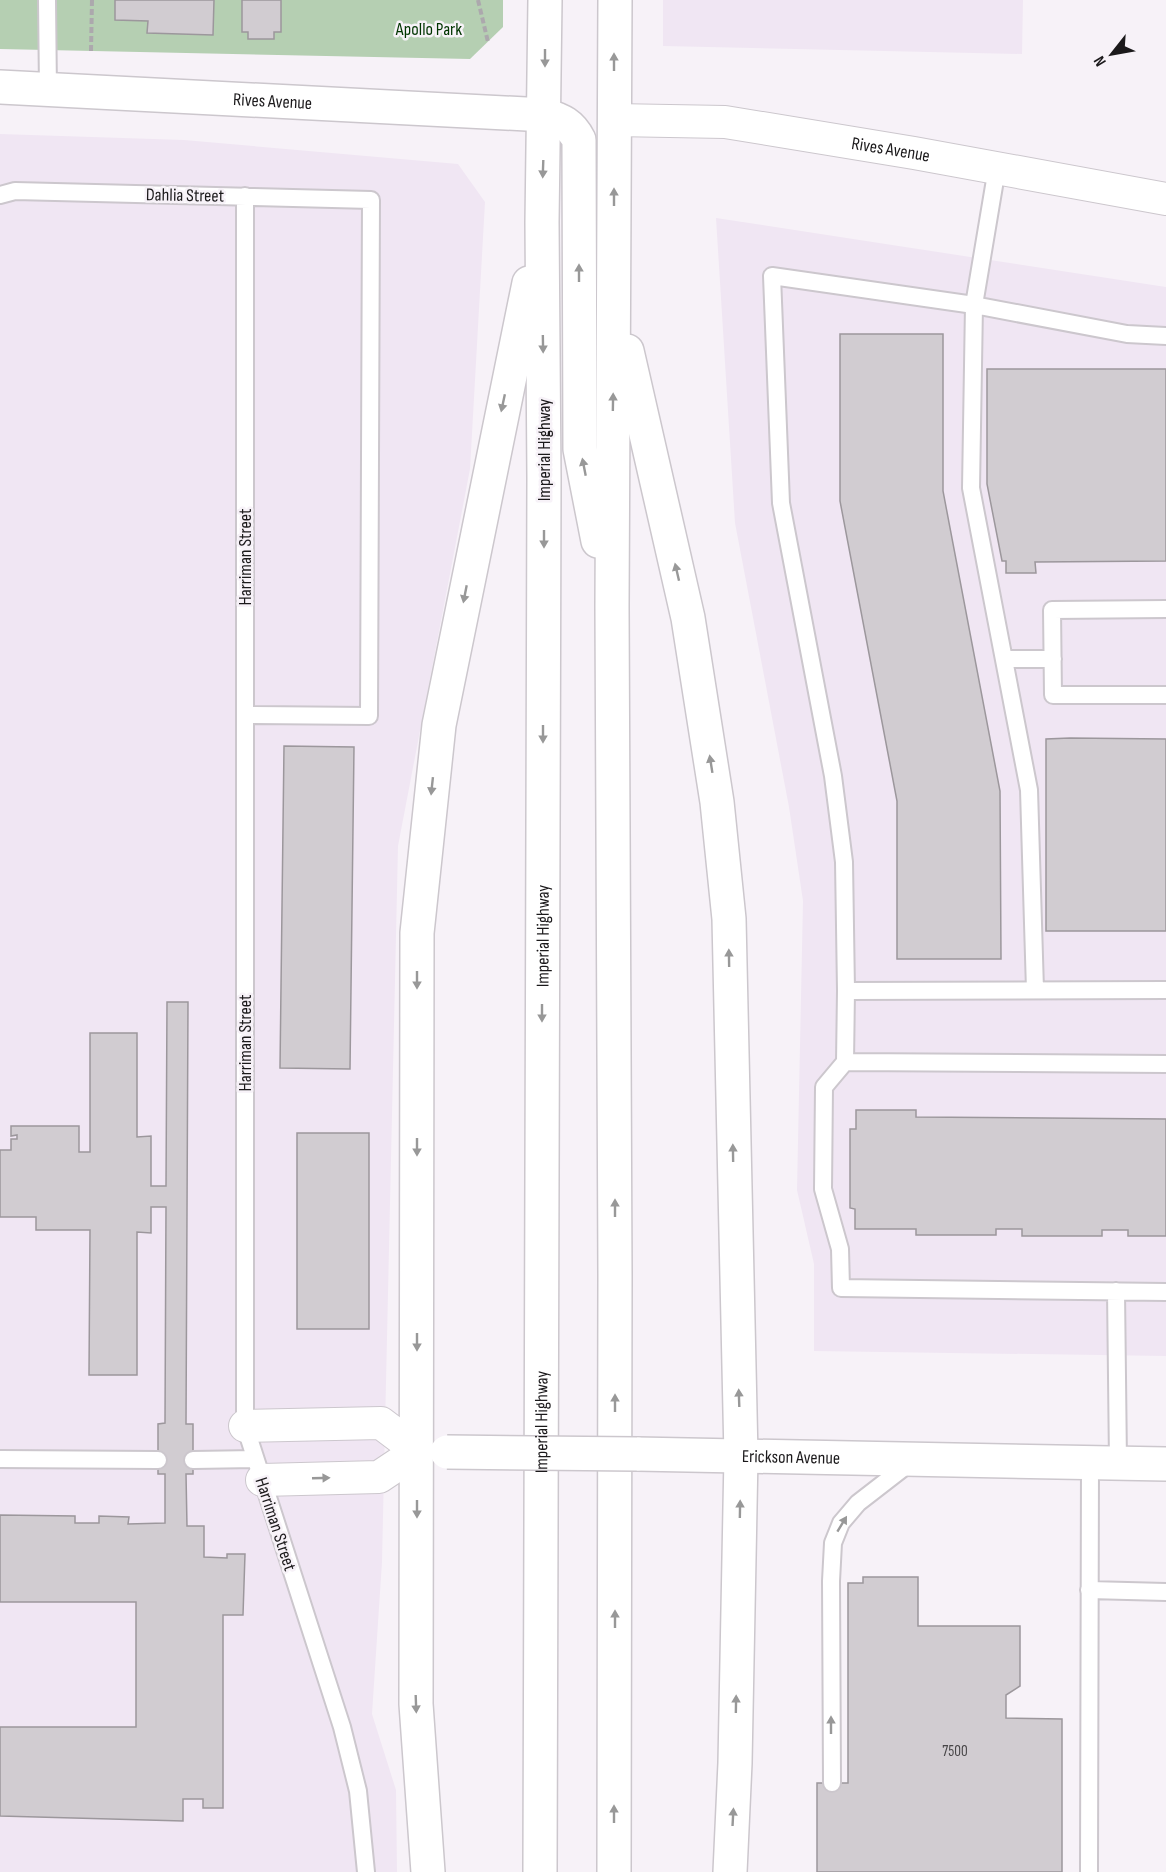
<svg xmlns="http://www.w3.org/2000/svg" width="1166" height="1872" font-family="'Sofia Sans Condensed',sans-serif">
<rect width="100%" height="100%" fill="#f7f2f8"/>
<path fill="#f0e6f3" d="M 663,0 L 1023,0 L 1022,54 L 663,46 Z
M 0,134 L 184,140 L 458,164 L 485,202 L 470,469 L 398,846 L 382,1562 L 372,1714 L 396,1790 L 397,1872 L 0,1872 Z
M 716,218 L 1166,287 L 1166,1356 L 814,1351 L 814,1264 L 797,1190 L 803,901 L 789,807 L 735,523 Z"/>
<path fill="#b5cfb2" d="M 0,0 L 503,0 L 503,27 L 470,59 L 0,49 Z"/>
<path fill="#d1ccd1" stroke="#9c979c" stroke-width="1.5" d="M 115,0 L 214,0 L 213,35 L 147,33 L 148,21 L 115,20 Z
M 242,0 L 281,0 L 281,32 L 274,32 L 274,39 L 248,39 L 248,32 L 242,32 Z
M 840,334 L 943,334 L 943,491 L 1000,791 L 1001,959 L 897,959 L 897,801 L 840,501 Z
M 987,369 L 1166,369 L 1166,561 L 1035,562 L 1036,573 L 1006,573 L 1006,561 L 1002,561 L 987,484 Z
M 1070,738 L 1166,739 L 1166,931 L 1046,931 L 1046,739 Z
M 284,746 L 354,747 L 350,1069 L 280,1068 Z
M 167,1002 L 188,1002 L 186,1424 L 193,1424 L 193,1474 L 186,1474 L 187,1526 L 204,1526 L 204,1557 L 227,1558 L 227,1554 L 245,1554 L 243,1615 L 223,1615 L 223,1808 L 203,1808 L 203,1799 L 183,1799 L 183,1821 L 0,1816 L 0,1727 L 136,1727 L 136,1602 L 0,1602 L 0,1515 L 75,1516 L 75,1523 L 99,1523 L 99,1516 L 129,1517 L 128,1524 L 165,1523 L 165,1474 L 158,1474 L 158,1424 L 165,1423 L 166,1207 L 151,1207 L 151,1233 L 137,1232 L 137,1375 L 89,1375 L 90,1230 L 36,1230 L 36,1217 L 0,1217 L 0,1150 L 11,1150 L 11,1139 L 17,1139 L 17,1135 L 11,1136 L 11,1126 L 79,1126 L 79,1152 L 90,1152 L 90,1033 L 137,1033 L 137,1137 L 151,1136 L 151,1186 L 166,1186 Z
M 856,1110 L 916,1110 L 916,1117 L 1166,1119 L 1166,1236 L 1128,1236 L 1128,1230 L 1102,1230 L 1102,1236 L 1022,1236 L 1022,1229 L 996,1229 L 996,1235 L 916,1235 L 916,1229 L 855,1229 L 855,1209 L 850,1208 L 850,1129 L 856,1129 Z
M 297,1133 L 369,1133 L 369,1329 L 297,1329 Z
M 863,1577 L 918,1577 L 918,1626 L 1020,1626 L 1020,1686 L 1006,1695 L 1006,1718 L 1062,1719 L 1062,1872 L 817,1872 L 817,1783 L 848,1783 L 848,1583 L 863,1583 Z"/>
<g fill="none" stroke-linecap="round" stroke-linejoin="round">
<defs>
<path id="service" d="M 47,0 L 48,90
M 997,168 L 974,305 L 772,276 L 781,503 L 833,776 L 844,862 L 846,991 L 1166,990
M 0,195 L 15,191 L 371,200 L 369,716 L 245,715
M 245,196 L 245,1426 L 342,1727 L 358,1791 L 366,1872
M 1166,609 L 1052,610 L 1053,695 L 1166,695
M 1004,659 L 1053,659
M 1035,990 L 1029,790 L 971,488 L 974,305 L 1127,334 L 1166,336
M 845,1062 L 846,991
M 1166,1064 L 845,1062 L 824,1087 L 823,1189 L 840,1249 L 841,1288 L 1166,1292
M 1116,1291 L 1118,1463
M 0,1459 L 158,1460
M 193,1460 L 255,1459
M 1089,1590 L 1166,1592
M 832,1783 L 831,1581 L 833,1543 L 841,1523 L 858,1503 L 911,1462
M 1089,1872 L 1090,1462"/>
<g id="minor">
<path id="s1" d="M 614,120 L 725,122 L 914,153 L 1166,199"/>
<path d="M 245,1426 L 381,1423 L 418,1451 L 379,1477 L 262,1480"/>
</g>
<g id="tertiary">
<path id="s2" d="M 0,87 L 545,115"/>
<path id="s3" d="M 637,1454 L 1166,1464"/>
</g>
<g id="primary">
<path d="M 545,115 C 561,120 571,124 579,140 L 580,449 L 598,541"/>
<path d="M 627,351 L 688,618 L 717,802 L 729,919 L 741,1456 L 735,1763 L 730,1872"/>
<path d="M 428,1872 L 416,1704 L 417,933 L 439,725 L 529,283"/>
<path id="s4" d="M 540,1872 L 544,478 L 542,222 L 545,0"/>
<path d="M 614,1872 L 615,1275 L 612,607 L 615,0"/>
</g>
</defs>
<use href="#service" stroke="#ccc7cd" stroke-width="20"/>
<use href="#minor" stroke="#ccc7cd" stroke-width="34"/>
<use href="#tertiary" stroke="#ccc7cd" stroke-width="36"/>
<use href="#primary" stroke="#ccc7cd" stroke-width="36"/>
<path stroke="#aca8ad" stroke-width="4" stroke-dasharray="6 3" stroke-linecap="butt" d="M 478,0 L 488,42
M 91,51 L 92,0"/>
<use href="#service" stroke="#fff" stroke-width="16"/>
<use href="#minor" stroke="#fff" stroke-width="32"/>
<use href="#tertiary" stroke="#fff" stroke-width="33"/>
<use href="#primary" stroke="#fff" stroke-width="33"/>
<defs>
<path id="tertiary-bridge" d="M 447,1452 L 637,1454"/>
</defs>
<use href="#tertiary-bridge" stroke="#ccc7cd" stroke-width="36" stroke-linecap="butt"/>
<use href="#tertiary-bridge" stroke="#fff" stroke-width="33"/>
</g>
<defs><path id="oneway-solid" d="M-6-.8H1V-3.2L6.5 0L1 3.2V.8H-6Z" transform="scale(1.5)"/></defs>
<g fill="#989898">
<use href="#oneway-solid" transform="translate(545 58) rotate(90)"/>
<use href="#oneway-solid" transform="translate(614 62) rotate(-90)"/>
<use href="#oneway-solid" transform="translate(543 169) rotate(92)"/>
<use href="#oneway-solid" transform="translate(614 197) rotate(-90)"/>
<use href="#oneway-solid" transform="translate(579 273) rotate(-90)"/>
<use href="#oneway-solid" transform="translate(543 344) rotate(89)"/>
<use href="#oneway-solid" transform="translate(613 402) rotate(-89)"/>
<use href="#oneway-solid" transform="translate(503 403) rotate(102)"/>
<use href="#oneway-solid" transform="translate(584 467) rotate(-101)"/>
<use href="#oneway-solid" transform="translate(544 539) rotate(90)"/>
<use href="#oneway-solid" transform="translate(677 572) rotate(-103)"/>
<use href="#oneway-solid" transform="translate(465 594) rotate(101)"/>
<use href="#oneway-solid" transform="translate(543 734) rotate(90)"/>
<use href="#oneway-solid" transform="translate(711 764) rotate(-99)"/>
<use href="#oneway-solid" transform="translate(432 786) rotate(96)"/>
<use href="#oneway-solid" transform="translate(729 958) rotate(-91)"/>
<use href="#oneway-solid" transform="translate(417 980) rotate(90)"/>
<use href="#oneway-solid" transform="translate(542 1013) rotate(90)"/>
<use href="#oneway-solid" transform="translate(417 1147) rotate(90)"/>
<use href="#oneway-solid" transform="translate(733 1153) rotate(-91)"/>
<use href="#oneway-solid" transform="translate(615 1208) rotate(-90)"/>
<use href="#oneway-solid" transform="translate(417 1342) rotate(90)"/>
<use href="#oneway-solid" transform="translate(739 1398) rotate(-92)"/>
<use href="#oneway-solid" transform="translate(615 1403) rotate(-90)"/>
<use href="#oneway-solid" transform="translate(321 1478) rotate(-2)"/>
<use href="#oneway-solid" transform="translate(417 1509) rotate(90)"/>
<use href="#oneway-solid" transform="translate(740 1509) rotate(-89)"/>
<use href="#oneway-solid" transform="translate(842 1524) rotate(-59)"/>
<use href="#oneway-solid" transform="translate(615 1619) rotate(-90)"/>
<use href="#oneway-solid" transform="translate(416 1704) rotate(88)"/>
<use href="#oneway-solid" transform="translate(736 1704) rotate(-89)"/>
<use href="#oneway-solid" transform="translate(831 1725) rotate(-90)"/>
<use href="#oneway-solid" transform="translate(614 1814) rotate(-90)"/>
<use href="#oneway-solid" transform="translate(733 1817) rotate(-87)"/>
</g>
<g text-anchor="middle" stroke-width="5" stroke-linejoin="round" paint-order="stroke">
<g font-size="15" fill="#484648">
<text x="955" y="1756">7500</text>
</g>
<g font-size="18" fill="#013500" stroke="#f7f2f8">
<text x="429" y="35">Apollo Park</text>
</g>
<g font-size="18" fill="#1b191b" stroke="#f7f2f8">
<text dy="6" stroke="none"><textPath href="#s2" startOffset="273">Rives Avenue</textPath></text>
<text dy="6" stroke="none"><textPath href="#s1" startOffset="279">Rives Avenue</textPath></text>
<text transform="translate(185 195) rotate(1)" y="6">Dahlia Street</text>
<text transform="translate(544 450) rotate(-90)" y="6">Imperial Highway</text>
<text transform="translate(245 557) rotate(-90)" y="6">Harriman Street</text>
<text dy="6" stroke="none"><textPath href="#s4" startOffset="936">Imperial Highway</textPath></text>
<text transform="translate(245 1043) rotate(-90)" y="6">Harriman Street</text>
<text dy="6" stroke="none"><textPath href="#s4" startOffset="450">Imperial Highway</textPath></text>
<text dy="6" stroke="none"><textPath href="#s3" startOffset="154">Erickson Avenue</textPath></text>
<text transform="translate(276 1524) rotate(72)" y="6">Harriman Street</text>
</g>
</g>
<g transform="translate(1112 54) rotate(239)" stroke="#f7f2f8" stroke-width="4.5" paint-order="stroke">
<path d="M0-4.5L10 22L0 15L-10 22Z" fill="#1b191b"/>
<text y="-9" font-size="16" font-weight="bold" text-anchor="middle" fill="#1b191b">N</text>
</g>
</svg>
